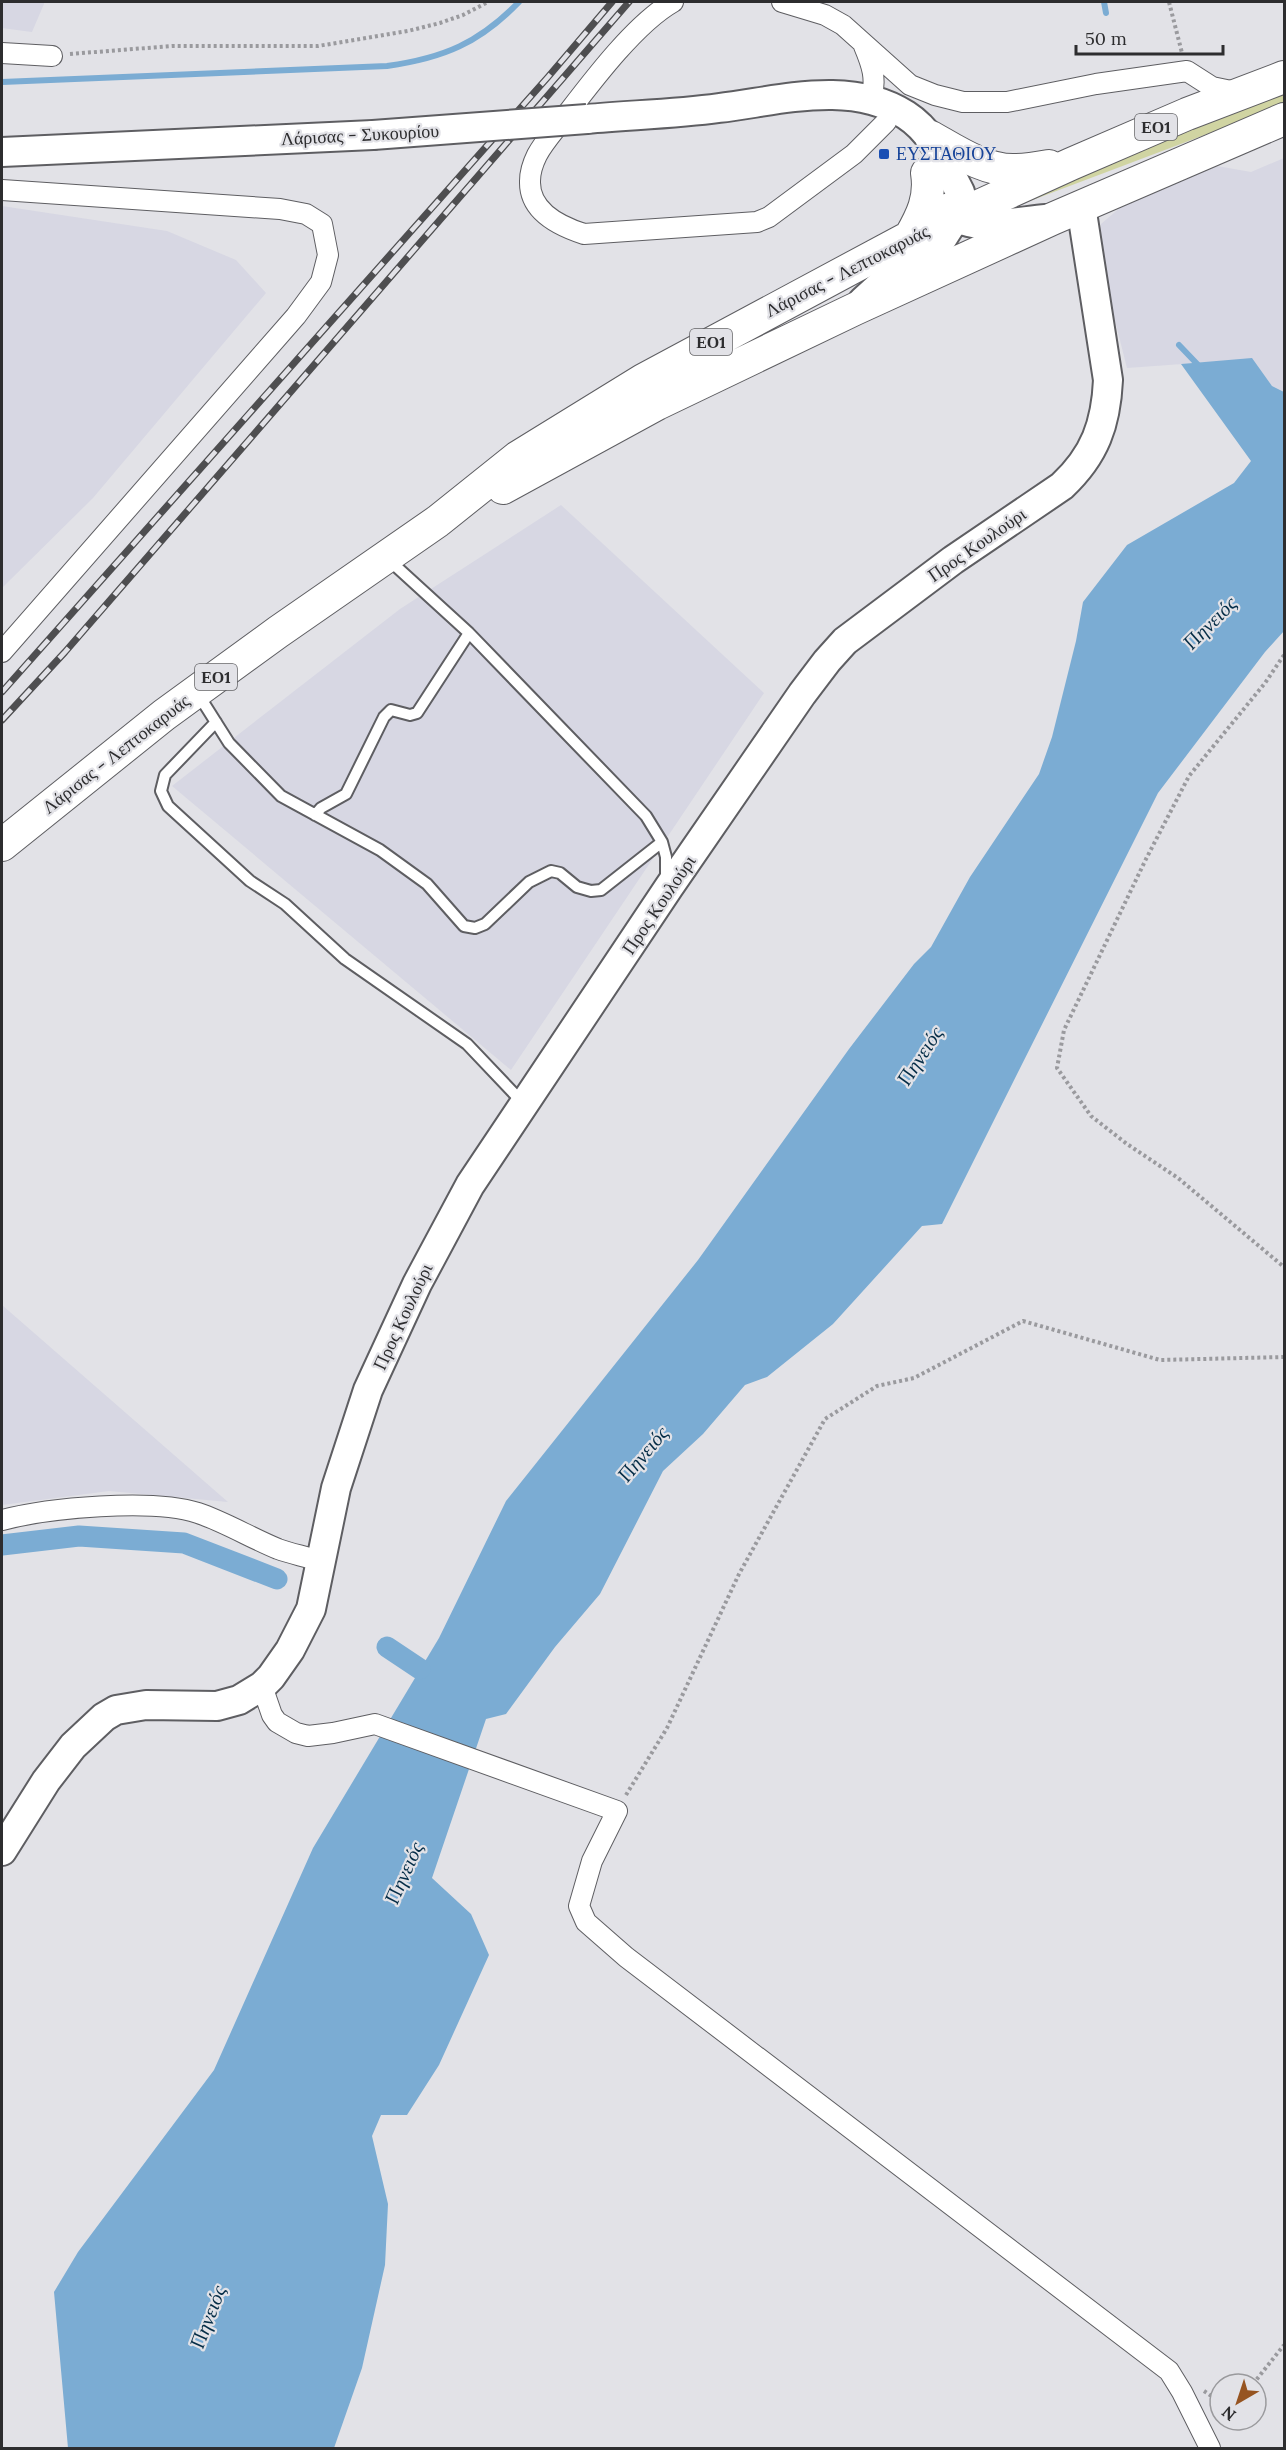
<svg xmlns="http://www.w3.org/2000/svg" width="1286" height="2450" font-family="Lora,serif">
<rect width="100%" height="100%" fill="#e2e2e7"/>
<path fill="#d7d7e3" d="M 2,2 L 44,2 L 44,4 L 32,32 L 2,28 Z
M 1284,158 L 1284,392 L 1272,386 L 1252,359 L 1127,368 L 1098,254 L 1101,224 L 1122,206 L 1217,166 L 1251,172 Z
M 2,206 L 167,231 L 236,260 L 266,293 L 93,498 L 2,588 Z
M 561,505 L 764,693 L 511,1070 L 172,786 L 400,609 Z
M 2,1305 L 228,1502 L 109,1491 L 2,1505 Z"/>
<path fill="#d0d4a2" d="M 1284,91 L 1284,105 L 1009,209 L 1143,141 Z"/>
<path fill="#7bacd3" d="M 1252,358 L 1272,386 L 1284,392 L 1284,631 L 1265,652 L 1158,793 L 942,1224 L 922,1226 L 833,1324 L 767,1377 L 745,1385 L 703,1434 L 663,1471 L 600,1594 L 555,1647 L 506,1714 L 486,1719 L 432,1878 L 471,1914 L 489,1955 L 439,2065 L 407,2115 L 381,2115 L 372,2136 L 388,2204 L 385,2265 L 362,2368 L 334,2448 L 68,2448 L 54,2292 L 78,2252 L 214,2070 L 313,1848 L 439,1638 L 506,1501 L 698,1260 L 849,1049 L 914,964 L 931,947 L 970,877 L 1039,774 L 1052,737 L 1076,641 L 1083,602 L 1127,545 L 1234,483 L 1251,461 L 1181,364 Z"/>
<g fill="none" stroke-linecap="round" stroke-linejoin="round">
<path stroke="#7bacd3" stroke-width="6" d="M 1104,2 L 1106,13
M 2,82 L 387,66 C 444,58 479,43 519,2
M 1179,345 L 1201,368"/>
<path stroke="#7bacd3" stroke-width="21" d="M 2,1545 L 79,1536 L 184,1543 L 277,1579
M 387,1647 L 420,1669"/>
<defs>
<path id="lane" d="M 389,560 L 469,633 L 646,816 L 662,842 L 666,857 L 666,879
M 198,694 L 229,743 L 281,796 L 380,850 L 427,884 L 464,926 L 475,928 L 485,924 L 529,882 L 551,871 L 560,873 L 577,887 L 591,891 L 601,890 L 662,842
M 216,722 L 165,775 L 161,791 L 168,806 L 250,881 L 285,904 L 345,959 L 467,1044 L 524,1104
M 315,815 L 321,808 L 346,794 L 384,717 L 391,710 L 410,715 L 417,713 L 469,633"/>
<path id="street" d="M 673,2 C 636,23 593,80 567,114 C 557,128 545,140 537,155 C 533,163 530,172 530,181 C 529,211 559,226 584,234 L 757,222 L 769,217 L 854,154 L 886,122
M 782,2 L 825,15 L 843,25 L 910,85 L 935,95 L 963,102 L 1007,102 L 1096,84 L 1187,71 L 1212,87 L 1236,92
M 864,46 C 872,65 877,79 871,100
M 2,53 L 52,56
M 2,190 L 280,209 L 306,214 L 322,224 L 328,255 L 321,282 L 296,316 L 2,652
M 2,1520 C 48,1508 152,1498 198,1513 C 225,1522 251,1538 278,1549 C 292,1554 308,1557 322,1562
M 262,1686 L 272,1715 L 277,1722 L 296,1733 L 308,1736 L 333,1733 L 375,1724 L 617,1811 L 592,1861 L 579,1906 L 586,1922 L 626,1957 L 1169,2371 L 1182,2392 L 1210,2448"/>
<path id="secondary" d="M 587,119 C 631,115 675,114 719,108 C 779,101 850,79 906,115 C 934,133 945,164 960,192 L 962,202 L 956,217 L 942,239 L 932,249 L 897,270 L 863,301
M 2,152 L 373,135
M 945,208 C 967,235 1016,221 1046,219
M 2,1851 L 46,1781 L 73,1746 L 104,1717 L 116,1710 L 146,1705 L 217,1706 L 239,1700 L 262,1686 L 271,1677 L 290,1650 L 311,1609 L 336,1488 L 368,1390 L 417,1284 L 470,1185 L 669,887 L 802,694 L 827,661 L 845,641 L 953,560 L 1062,486 C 1095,455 1106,424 1108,380 L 1081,206"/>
<path id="primary" d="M 931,137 C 956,151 985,171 1015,170 C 1027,170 1038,168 1049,166
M 910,237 C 922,216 931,198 927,173
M 503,488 L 657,404 L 855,309 L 1052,219 L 1284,119
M 2,845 L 164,715 L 278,632 L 438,521 L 518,457 L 643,380 L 904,240 L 1071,164 L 1187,114 L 1284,77"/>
</defs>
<use href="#lane" stroke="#5e5e62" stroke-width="14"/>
<use href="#street" stroke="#5e5e62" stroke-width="22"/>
<use href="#secondary" stroke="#5e5e62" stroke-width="32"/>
<use href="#primary" stroke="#5e5e62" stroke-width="34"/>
<path stroke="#9a9a9e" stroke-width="4" stroke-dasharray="3 3" stroke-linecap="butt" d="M 1169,2 L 1182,53
M 70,54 L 172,46 L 318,46 L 408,31 L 440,23 L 463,15 L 488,2
M 1284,655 L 1265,683 L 1189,776 L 1146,859 L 1064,1030 L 1057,1068 L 1091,1116 L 1127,1144 L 1178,1178 L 1284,1267
M 626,1795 L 667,1728 L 739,1574 L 825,1419 L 877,1386 L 914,1378 L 1023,1321 L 1160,1360 L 1284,1357
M 1253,2384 L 1284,2345
M 1204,2391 L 1210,2395 L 1220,2395"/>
<use href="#lane" stroke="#fff" stroke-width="10"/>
<use href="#street" stroke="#fff" stroke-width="20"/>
<use href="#secondary" stroke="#fff" stroke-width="28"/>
<use href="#primary" stroke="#fff" stroke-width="32"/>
<defs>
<path id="rail" d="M 2,692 L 548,77 L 612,2
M 2,720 L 65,652 L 629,2"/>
</defs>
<use href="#rail" stroke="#4e4e50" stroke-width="7"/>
<use href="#rail" stroke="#e2e2e7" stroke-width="4.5" stroke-dasharray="14" stroke-linecap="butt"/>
<defs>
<path id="secondary-bridge" d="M 373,135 L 587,119"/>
</defs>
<use href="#secondary-bridge" stroke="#5e5e62" stroke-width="32" stroke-linecap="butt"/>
<use href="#secondary-bridge" stroke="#fff" stroke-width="28"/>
</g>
<rect fill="#1a4fb4" stroke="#e2e2e7" stroke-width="2" x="878" y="148" width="12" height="12" rx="3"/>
<g text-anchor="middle" stroke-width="4.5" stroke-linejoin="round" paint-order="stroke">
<g fill="#e2e2e7" stroke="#636366" stroke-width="1.5">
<rect x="1135" y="114" width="42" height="26" rx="4.5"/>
<rect x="690" y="329" width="42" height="26" rx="4.5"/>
<rect x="195" y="664" width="42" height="26" rx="4.5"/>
</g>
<g font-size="16" font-weight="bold" fill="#2d2d2f">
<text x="1156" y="133">ΕΟ1</text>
<text x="711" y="348">ΕΟ1</text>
<text x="216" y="683">ΕΟ1</text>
</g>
<g font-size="18" fill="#2d2d2f" stroke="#e2e2e7">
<text transform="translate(360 135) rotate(-3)" y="6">Λάρισας - Συκουρίου</text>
<text transform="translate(847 271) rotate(-27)" y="6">Λάρισας - Λεπτοκαρυάς</text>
<text transform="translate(977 545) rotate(-35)" y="6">Προς Κουλούρι</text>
<text transform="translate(116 754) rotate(-38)" y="6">Λάρισας - Λεπτοκαρυάς</text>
<text transform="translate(659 905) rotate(-56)" y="6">Προς Κουλούρι</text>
<text transform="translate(403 1317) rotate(-65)" y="6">Προς Κουλούρι</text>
</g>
<g font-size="18" fill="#164399" stroke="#e2e2e7" text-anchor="start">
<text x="896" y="160">ΕΥΣΤΑΘΙΟΥ</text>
</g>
<g font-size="20" font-style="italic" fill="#052d47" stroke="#e2e2e7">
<text transform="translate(1210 623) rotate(-45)" y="7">Πηνειός</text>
<text transform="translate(920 1056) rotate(-57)" y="7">Πηνειός</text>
<text transform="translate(643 1454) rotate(-50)" y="7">Πηνειός</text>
<text transform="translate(404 1873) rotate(-66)" y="7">Πηνειός</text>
<text transform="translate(208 2317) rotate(-69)" y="7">Πηνειός</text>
</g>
</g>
<rect width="1286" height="2450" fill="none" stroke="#2d2d2f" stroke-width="6"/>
<g transform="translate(1238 2402) rotate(219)"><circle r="28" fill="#e2e2e7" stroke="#9a9a9d" stroke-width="1.5"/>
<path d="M0-4.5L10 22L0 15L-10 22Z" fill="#965421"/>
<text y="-9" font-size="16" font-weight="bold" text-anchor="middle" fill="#2d2d2f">N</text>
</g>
<path d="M1076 45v9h147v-9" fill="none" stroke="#2d2d2f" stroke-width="3"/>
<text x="1085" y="45" font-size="18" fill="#2d2d2f" stroke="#e2e2e7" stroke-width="4.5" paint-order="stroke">50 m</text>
</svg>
